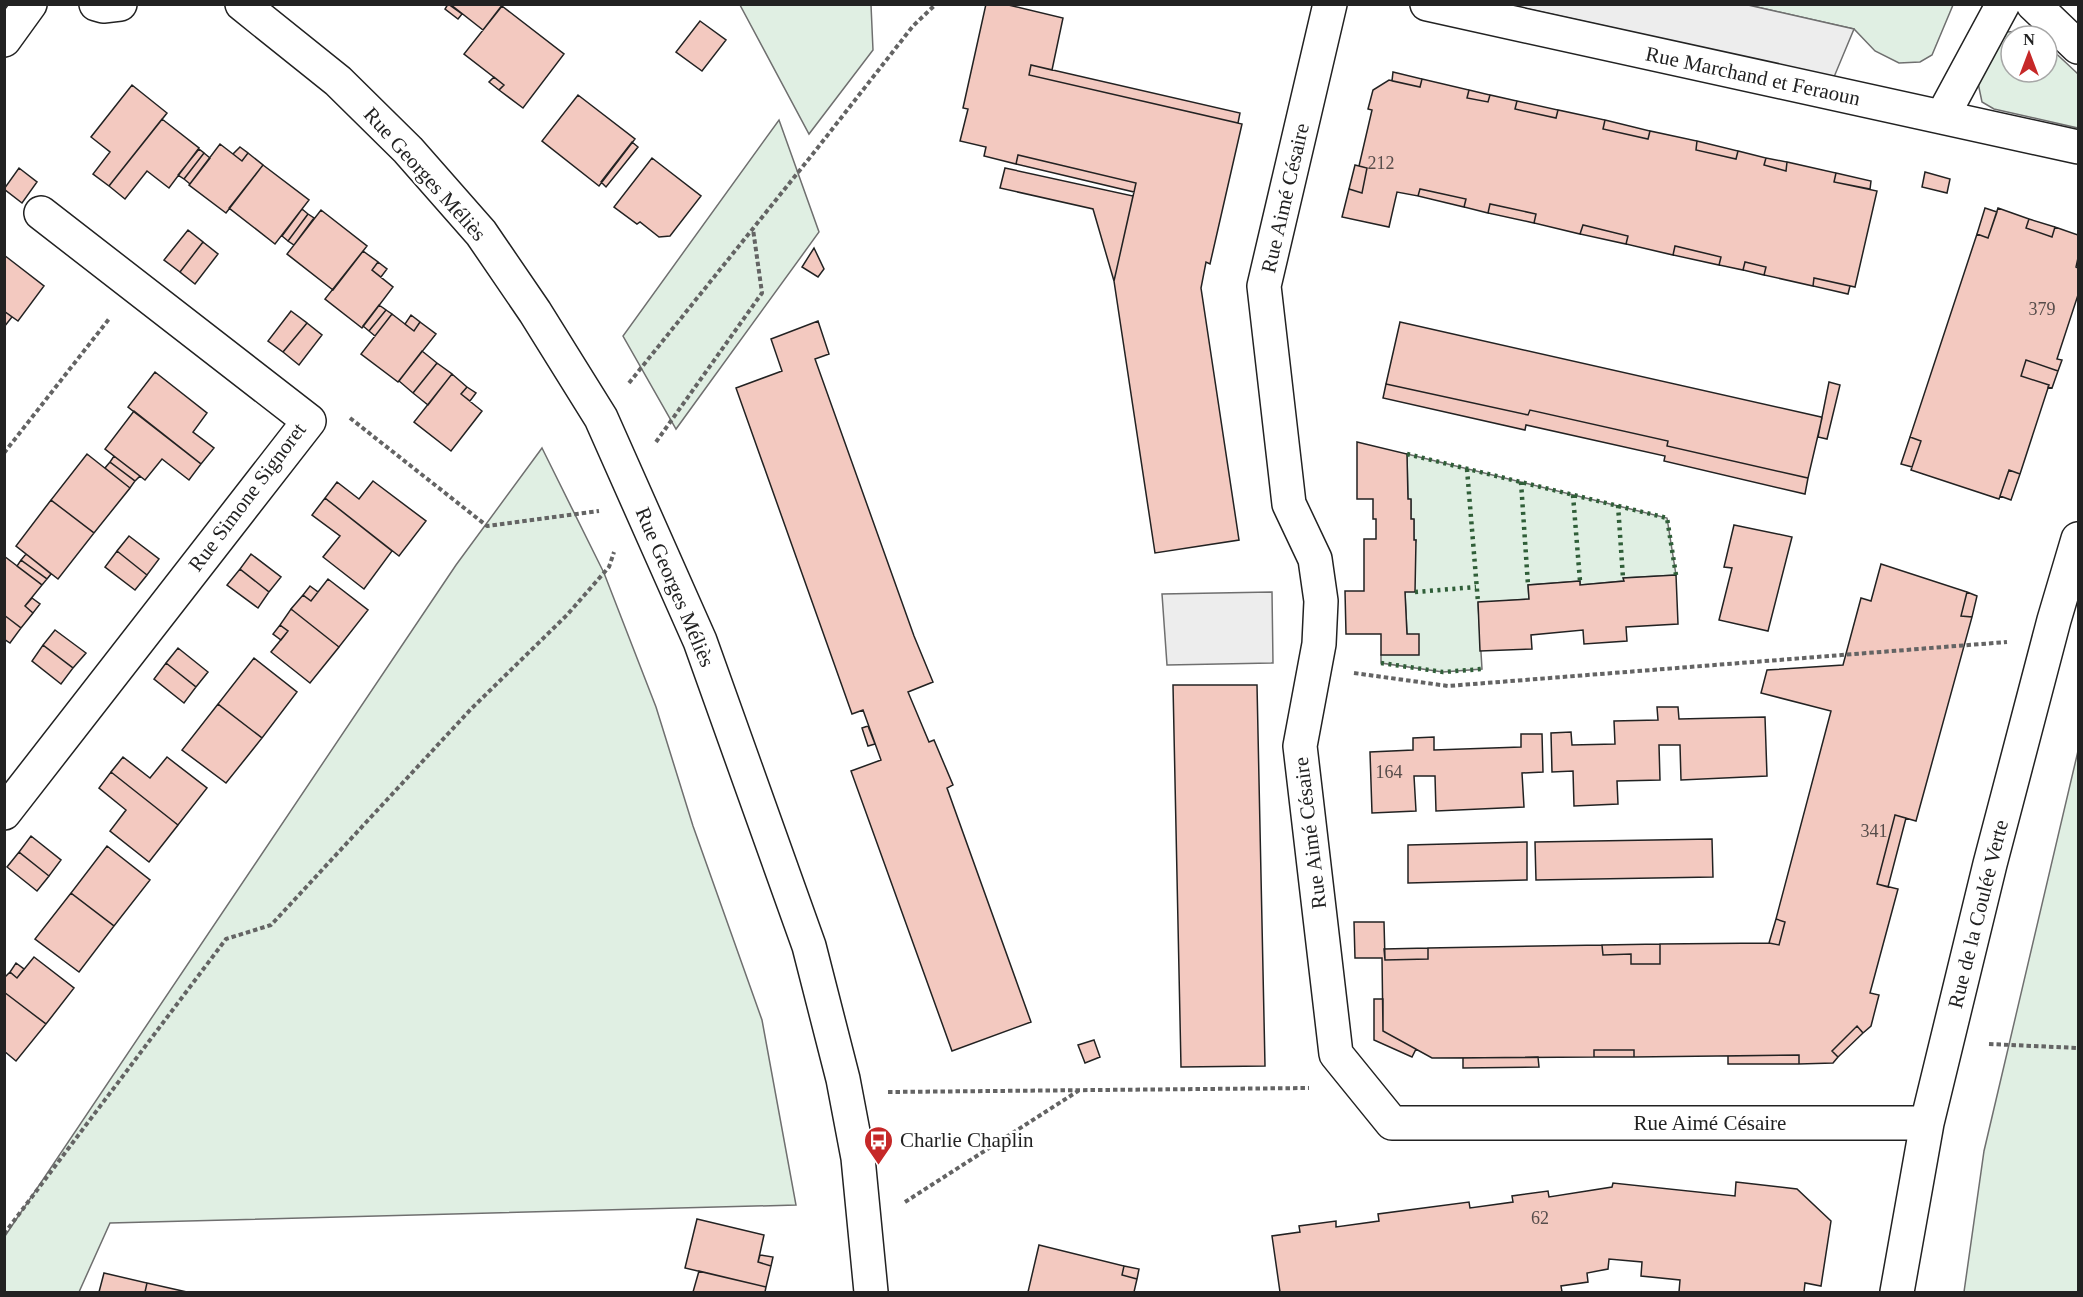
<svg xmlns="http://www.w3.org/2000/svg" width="2083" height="1297" font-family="'Times New Roman',serif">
<rect width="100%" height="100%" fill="#fff"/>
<path fill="#e0efe3" stroke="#6f6f6f" stroke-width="1.5" d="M 740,5 L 871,5 L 873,50 L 809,134 Z
M 1748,5 L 1953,5 L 1932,55 L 1920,62 L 1899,63 L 1875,51 L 1854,29 Z
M 2022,31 L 2038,36 L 2011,36 L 2011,72 L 2047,72 L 2047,45 L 2078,74 L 2078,128 L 1994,109 L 1982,102 L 1977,78 L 1993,43 L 2007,32 Z
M 779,120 L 819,232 L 676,429 L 623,336 Z
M 542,448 L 604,573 L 656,707 L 693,826 L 762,1020 L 796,1205 L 110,1223 L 79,1292 L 5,1292 L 5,1236 L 456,565 Z
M 1407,454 L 1667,518 L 1676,575 L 1624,578 L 1624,581 L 1580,585 L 1580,581 L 1528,585 L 1529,599 L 1478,603 L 1482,669 L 1443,672 L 1381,663 L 1381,655 L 1407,634 L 1405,592 L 1416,540 L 1414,540 L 1414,520 L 1411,519 L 1411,500 L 1408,499 Z
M 2078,751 L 2078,1292 L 1964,1292 L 1984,1151 Z"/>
<path fill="#ededed" stroke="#6f6f6f" stroke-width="1.5" d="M 1510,5 L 1748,5 L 1854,29 L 1834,77 Z
M 1272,592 L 1273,663 L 1167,665 L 1162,594 Z"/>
<path fill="#f3c9c0" stroke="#222" stroke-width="1.5" d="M 448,4 L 462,14 L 458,19 L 445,9 Z
M 450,4 L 503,4 L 483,30 Z
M 986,4 L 1004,4 L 1063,18 L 1052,70 L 1031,65 L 1029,75 L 1242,124 L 1210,264 L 1206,262 L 1201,288 L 1239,540 L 1155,553 L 1114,281 L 1136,183 L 1018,155 L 1016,164 L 984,156 L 986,147 L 960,141 L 968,109 L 963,108 Z
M 502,6 L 564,54 L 523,108 L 499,90 L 504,85 L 464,54 Z
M 700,21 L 726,40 L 702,71 L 676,52 Z
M 1031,65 L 1240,113 L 1238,123 L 1029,75 Z
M 1393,72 L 1422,79 L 1420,87 L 1392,81 Z
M 494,77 L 504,85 L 499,90 L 489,82 Z
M 1422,79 L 1469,90 L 1467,98 L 1488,102 L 1490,95 L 1517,101 L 1515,109 L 1556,118 L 1558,110 L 1605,120 L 1603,129 L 1648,139 L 1650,131 L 1697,141 L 1696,150 L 1736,159 L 1738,151 L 1766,158 L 1764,165 L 1786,171 L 1787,162 L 1836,173 L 1834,182 L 1877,191 L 1855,287 L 1814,278 L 1813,286 L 1764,275 L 1766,267 L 1745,262 L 1743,270 L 1719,265 L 1721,257 L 1675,246 L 1673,255 L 1626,244 L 1628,236 L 1583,225 L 1580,234 L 1534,223 L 1536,214 L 1490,204 L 1488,213 L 1464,207 L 1466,199 L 1420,189 L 1418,196 L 1397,192 L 1389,227 L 1342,217 L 1349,189 L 1362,193 L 1367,168 L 1359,166 L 1372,110 L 1368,109 L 1373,90 L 1389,80 L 1420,87 Z
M 132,85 L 167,113 L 109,186 L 93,174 L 110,152 L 91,137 Z
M 1469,90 L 1490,95 L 1488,102 L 1467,98 Z
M 578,95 L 635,139 L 599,186 L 542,141 Z
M 1517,101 L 1558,110 L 1556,118 L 1515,109 Z
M 162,119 L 199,148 L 169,188 L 147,171 L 125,199 L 109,186 Z
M 1605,120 L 1650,131 L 1648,139 L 1603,129 Z
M 1697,141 L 1738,151 L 1736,159 L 1696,150 Z
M 632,142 L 638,147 L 606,187 L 601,182 Z
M 220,144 L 242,161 L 248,153 L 263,165 L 226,213 L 189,185 Z
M 240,147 L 248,153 L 242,161 L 233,154 Z
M 199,149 L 204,153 L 184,179 L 178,175 Z
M 204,153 L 210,158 L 190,184 L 184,179 Z
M 1018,155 L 1136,183 L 1134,192 L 1016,164 Z
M 652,158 L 701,196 L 670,236 L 659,237 L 640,222 L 637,224 L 614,207 Z
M 1766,158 L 1787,162 L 1786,171 L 1764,165 Z
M 263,165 L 309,200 L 275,244 L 229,208 Z
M 1355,165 L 1367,168 L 1362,193 L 1349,189 Z
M 19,168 L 37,182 L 22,203 L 4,189 Z
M 1005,168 L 1133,196 L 1114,281 L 1093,209 L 1000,188 Z
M 1925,172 L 1950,179 L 1947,193 L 1922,187 Z
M 1836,173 L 1871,181 L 1870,189 L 1834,182 Z
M 1420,189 L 1466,199 L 1464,207 L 1418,196 Z
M 1490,204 L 1536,214 L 1534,223 L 1488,213 Z
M 1985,208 L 1997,212 L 1988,238 L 1977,234 Z
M 1998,208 L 2029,219 L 2026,228 L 2052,237 L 2055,227 L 2078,235 L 2078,258 L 2076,267 L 2078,268 L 2078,295 L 2057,359 L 2062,360 L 2058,371 L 2026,360 L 2021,376 L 2049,385 L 2020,474 L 2009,470 L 1999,499 L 1911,470 L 1921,441 L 1910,437 L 1977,234 L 1988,238 Z
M 302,209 L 308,214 L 288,241 L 282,236 Z
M 321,210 L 367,246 L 333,290 L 287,254 Z
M 308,214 L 314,218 L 294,245 L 288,241 Z
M 2029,219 L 2055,227 L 2052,237 L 2026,228 Z
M 1583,225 L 1628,236 L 1626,244 L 1580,234 Z
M 188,230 L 203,242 L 180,272 L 164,260 Z
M 203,242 L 218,254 L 195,284 L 180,272 Z
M 1675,246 L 1721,257 L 1719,265 L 1673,255 Z
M 814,248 L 824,269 L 818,277 L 802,267 Z
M 363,251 L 378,262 L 372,270 L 393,287 L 362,328 L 325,299 Z
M 4,255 L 44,286 L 18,321 L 4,311 Z
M 378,262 L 387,269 L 381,277 L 372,270 Z
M 1745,262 L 1766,267 L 1764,275 L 1743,270 Z
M 1814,278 L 1850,286 L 1848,294 L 1813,286 Z
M 379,305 L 386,310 L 369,331 L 363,326 Z
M 386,310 L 392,314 L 375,336 L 369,331 Z
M 4,311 L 12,317 L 4,327 Z
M 291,311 L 307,323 L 283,352 L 268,341 Z
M 392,314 L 414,331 L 420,322 L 436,334 L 398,382 L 361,354 Z
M 411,315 L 420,322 L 414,331 L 405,324 Z
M 818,321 L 829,354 L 815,359 L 914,636 L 933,682 L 908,692 L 929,742 L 934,740 L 953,785 L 947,788 L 1031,1022 L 952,1051 L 851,771 L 881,760 L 863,710 L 852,714 L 736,388 L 782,371 L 771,339 Z
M 1400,322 L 1821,417 L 1822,418 L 1808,478 L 1667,446 L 1668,441 L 1530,410 L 1528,415 L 1386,384 Z
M 307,323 L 322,335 L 299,365 L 283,352 Z
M 422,351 L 437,363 L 413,393 L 399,381 Z
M 2026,360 L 2058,371 L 2052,388 L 2048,387 L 2049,385 L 2021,376 Z
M 437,363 L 452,374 L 428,405 L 413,393 Z
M 155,372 L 207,413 L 193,432 L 214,448 L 201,464 L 128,407 Z
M 452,374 L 467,387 L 461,394 L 482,411 L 451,451 L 414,422 Z
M 1829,382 L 1840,385 L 1827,439 L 1818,437 Z
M 1386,384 L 1528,415 L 1530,410 L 1668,441 L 1667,446 L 1808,478 L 1805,494 L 1664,461 L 1665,456 L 1526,425 L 1525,430 L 1383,398 Z
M 467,387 L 476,393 L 470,401 L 461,394 Z
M 134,411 L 201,464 L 189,480 L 162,459 L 145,480 L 105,449 Z
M 1910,437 L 1921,441 L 1912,467 L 1901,464 Z
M 1357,442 L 1407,454 L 1408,499 L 1411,499 L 1411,519 L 1414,519 L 1414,540 L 1416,540 L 1415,592 L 1405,592 L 1407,634 L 1419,634 L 1419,655 L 1381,655 L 1381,634 L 1346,634 L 1345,591 L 1364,591 L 1364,539 L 1376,539 L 1376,519 L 1373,519 L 1373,499 L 1357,499 Z
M 87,454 L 130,488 L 94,533 L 51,500 Z
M 114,456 L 140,476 L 135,481 L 110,462 Z
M 110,462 L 135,481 L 130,488 L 105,468 Z
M 2009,470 L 2020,474 L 2011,500 L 2000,496 Z
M 373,481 L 426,521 L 399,556 L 325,498 L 337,482 L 359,499 Z
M 325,498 L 392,551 L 364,589 L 323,557 L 340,536 L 312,515 Z
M 51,500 L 94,533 L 58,579 L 16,546 Z
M 1734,525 L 1792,537 L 1768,631 L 1719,620 L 1732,568 L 1724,567 Z
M 129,536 L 159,559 L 147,575 L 117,551 Z
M 117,551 L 147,575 L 135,590 L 105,567 Z
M 26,554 L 51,574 L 47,579 L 21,560 Z
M 251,554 L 281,577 L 269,592 L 240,569 Z
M 4,556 L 42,585 L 25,606 L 33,613 L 21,628 L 4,615 Z
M 21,560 L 47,579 L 42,585 L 17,566 Z
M 1881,564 L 1967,592 L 1961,616 L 1972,617 L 1916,821 L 1895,815 L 1877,884 L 1898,889 L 1870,993 L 1879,995 L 1871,1026 L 1863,1033 L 1857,1026 L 1832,1051 L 1838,1057 L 1833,1063 L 1799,1064 L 1799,1055 L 1634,1057 L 1634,1050 L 1594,1050 L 1594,1057 L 1432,1058 L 1383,1031 L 1382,958 L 1355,958 L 1354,922 L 1384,922 L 1385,960 L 1428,959 L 1428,948 L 1602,945 L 1603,955 L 1631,954 L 1631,964 L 1660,964 L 1660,944 L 1769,943 L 1779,945 L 1785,922 L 1776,919 L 1831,711 L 1761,693 L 1767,670 L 1843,665 L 1861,598 L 1871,601 Z
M 240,569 L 269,592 L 258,608 L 227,585 Z
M 1676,575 L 1678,624 L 1626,627 L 1627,641 L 1584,644 L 1583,630 L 1531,635 L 1532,649 L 1480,651 L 1478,602 L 1529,599 L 1528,585 L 1580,581 L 1580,585 L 1624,581 L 1623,578 Z
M 328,579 L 368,610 L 339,647 L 291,609 L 303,595 L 311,601 Z
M 310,586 L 318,592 L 311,601 L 303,595 Z
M 1967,592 L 1977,596 L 1972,617 L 1961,616 Z
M 32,598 L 40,604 L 33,613 L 25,606 Z
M 291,609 L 339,647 L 310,683 L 271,652 L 288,631 L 280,625 Z
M 4,615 L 21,628 L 10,643 L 4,639 Z
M 280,625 L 288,631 L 281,640 L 273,634 Z
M 55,630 L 86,653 L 73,668 L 43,645 Z
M 43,645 L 73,668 L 61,684 L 32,661 Z
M 178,648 L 208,672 L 196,687 L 166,663 Z
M 254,658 L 297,692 L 262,738 L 218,704 Z
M 166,663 L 196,687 L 184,703 L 154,679 Z
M 1173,685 L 1257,685 L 1265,1066 L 1181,1067 Z
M 218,704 L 262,738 L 226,783 L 182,750 Z
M 1657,707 L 1678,707 L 1679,719 L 1765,717 L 1767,776 L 1681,780 L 1680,745 L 1659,745 L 1660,780 L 1617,781 L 1618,804 L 1574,806 L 1573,771 L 1552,772 L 1551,733 L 1571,732 L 1572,745 L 1615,744 L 1614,721 L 1658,720 Z
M 868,726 L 875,744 L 868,746 L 862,728 Z
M 1521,734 L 1542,734 L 1543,772 L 1522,773 L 1524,807 L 1436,811 L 1435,776 L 1414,776 L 1416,811 L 1372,813 L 1370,752 L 1413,750 L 1413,738 L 1434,737 L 1434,750 L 1521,747 Z
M 123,757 L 150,778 L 167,757 L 207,788 L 178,825 L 111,772 Z
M 111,772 L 178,825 L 149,862 L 110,831 L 126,810 L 99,788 Z
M 1895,815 L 1906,818 L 1888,887 L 1877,884 Z
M 31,836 L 61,860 L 49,876 L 19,852 Z
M 1712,839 L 1713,877 L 1536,880 L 1535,842 Z
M 1527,842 L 1527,880 L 1408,883 L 1408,845 Z
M 107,846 L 150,880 L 114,926 L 71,893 Z
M 19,852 L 49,876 L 37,891 L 7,867 Z
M 71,893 L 114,926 L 79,972 L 35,939 Z
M 1776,919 L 1785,922 L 1779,945 L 1769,943 Z
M 1660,944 L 1660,964 L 1631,964 L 1631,954 L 1603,955 L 1602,945 Z
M 1428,948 L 1428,959 L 1385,960 L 1384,949 Z
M 34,957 L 74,988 L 46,1024 L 4,992 L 4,978 L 10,972 L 17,978 Z
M 16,963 L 24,969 L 17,978 L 10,972 Z
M 4,992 L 46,1024 L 16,1061 L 4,1051 Z
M 1374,999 L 1383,999 L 1383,1031 L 1416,1049 L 1412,1057 L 1374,1040 Z
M 1857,1026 L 1863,1033 L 1838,1057 L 1832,1051 Z
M 1094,1040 L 1100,1057 L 1085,1063 L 1078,1045 Z
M 1594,1050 L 1634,1050 L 1634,1057 L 1594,1057 Z
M 1799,1055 L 1799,1064 L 1728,1064 L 1728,1056 Z
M 1538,1057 L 1539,1067 L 1463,1068 L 1463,1058 Z
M 1736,1182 L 1797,1189 L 1831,1221 L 1821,1286 L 1805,1283 L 1804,1292 L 1679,1292 L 1680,1280 L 1641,1276 L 1642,1262 L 1609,1259 L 1608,1269 L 1587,1273 L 1588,1282 L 1561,1286 L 1562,1292 L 1280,1292 L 1272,1236 L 1300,1232 L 1299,1226 L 1336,1221 L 1336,1227 L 1379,1221 L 1378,1214 L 1469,1202 L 1470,1208 L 1513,1202 L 1512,1196 L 1548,1191 L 1549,1197 L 1612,1187 L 1613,1183 L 1735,1196 Z
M 697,1219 L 764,1235 L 758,1262 L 771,1266 L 766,1287 L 685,1268 Z
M 1039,1245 L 1124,1266 L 1122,1275 L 1137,1279 L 1134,1292 L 1028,1292 Z
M 760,1255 L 773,1257 L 771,1266 L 758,1262 Z
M 1124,1266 L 1139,1269 L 1137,1279 L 1122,1275 Z
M 699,1271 L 766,1287 L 765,1292 L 693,1292 Z
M 104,1273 L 147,1283 L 145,1292 L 99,1292 Z
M 147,1283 L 187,1292 L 145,1292 Z"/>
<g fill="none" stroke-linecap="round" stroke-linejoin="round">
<defs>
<path id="minor" d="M 96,4 L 103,6 L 120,4
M 242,4 L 338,81 L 408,150 L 481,233 L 535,312 L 601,418 L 700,641 L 809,946 L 843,1079 L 858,1158 L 871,1292
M 1330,4 L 1264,286 L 1289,504 L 1315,559 L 1321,601 L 1319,644 L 1300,746 L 1336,1054 L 1392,1123 L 1927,1123
M 1427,4 L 2078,147
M 2033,4 L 2078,47
M 4,40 L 30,4
M 1942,117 L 2003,4
M 4,813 L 309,421 L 41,213
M 1897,1292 L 1927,1123 L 1990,864 L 2054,620 L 2078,539"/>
</defs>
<use href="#minor" stroke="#222" stroke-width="36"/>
<path stroke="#646464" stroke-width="4" stroke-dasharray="4.5 3" stroke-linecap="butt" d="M 629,383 L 812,155 L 913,26 L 936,4
M 350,418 L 487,526 L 599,511
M 656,442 L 762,293 L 753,229
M 4,453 L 109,319
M 1354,673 L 1448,686 L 2007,642
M 1989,1044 L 2078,1048
M 888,1092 L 1309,1088
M 905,1202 L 1078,1091
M 4,1234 L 226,939 L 271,925 L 472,708 L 567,615 L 609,567 L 614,552"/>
<use href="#minor" stroke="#fff" stroke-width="33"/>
<path stroke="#2f5e38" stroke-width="4.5" stroke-dasharray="3 4.5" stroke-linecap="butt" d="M 1407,454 L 1667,518 L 1676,575
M 1467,469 L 1478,602
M 1521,482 L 1528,585
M 1573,495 L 1580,581
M 1618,505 L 1623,578
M 1415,592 L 1476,587
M 1381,663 L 1443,672 L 1482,669"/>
</g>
<defs>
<symbol id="bus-pin" viewBox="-11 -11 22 30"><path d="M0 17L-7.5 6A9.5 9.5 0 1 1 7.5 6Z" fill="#c62828" stroke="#fff"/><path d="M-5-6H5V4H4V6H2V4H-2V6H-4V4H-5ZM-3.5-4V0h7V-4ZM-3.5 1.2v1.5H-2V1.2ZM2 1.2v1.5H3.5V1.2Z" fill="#fff"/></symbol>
</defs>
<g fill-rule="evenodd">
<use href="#bus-pin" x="862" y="1124" width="33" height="45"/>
</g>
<g text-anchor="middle" stroke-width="4.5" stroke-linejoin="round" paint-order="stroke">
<g font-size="18" fill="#564c4a">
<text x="1381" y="169">212</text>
<text x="2042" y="315">379</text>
<text x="1389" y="778">164</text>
<text x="1874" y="837">341</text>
<text x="1540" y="1224">62</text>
</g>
<g font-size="21" fill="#222" stroke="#fff">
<text transform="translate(1753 76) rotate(12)" y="7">Rue Marchand et Feraoun</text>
<text transform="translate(425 174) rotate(48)" y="7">Rue Georges Méliès</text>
<text transform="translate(1285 198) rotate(-77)" y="7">Rue Aimé Césaire</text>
<text transform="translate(247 497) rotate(-53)" y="7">Rue Simone Signoret</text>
<text transform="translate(675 587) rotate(67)" y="7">Rue Georges Méliès</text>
<text transform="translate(1310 833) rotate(-97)" y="7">Rue Aimé Césaire</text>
<text transform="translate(1978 914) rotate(-76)" y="7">Rue de la Coulée Verte</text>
<text x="1710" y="1130">Rue Aimé Césaire</text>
</g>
<g font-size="21" fill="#222" stroke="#fff" text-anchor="start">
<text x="900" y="1147">Charlie Chaplin</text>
</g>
</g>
<rect width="2083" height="1297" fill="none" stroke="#222222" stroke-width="12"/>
<g transform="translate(2029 54)"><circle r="28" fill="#ffffff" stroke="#a7a7a7" stroke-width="1.5"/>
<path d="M0-4.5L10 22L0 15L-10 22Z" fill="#c62828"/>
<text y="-9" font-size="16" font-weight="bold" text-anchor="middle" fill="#222222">N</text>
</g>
</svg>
